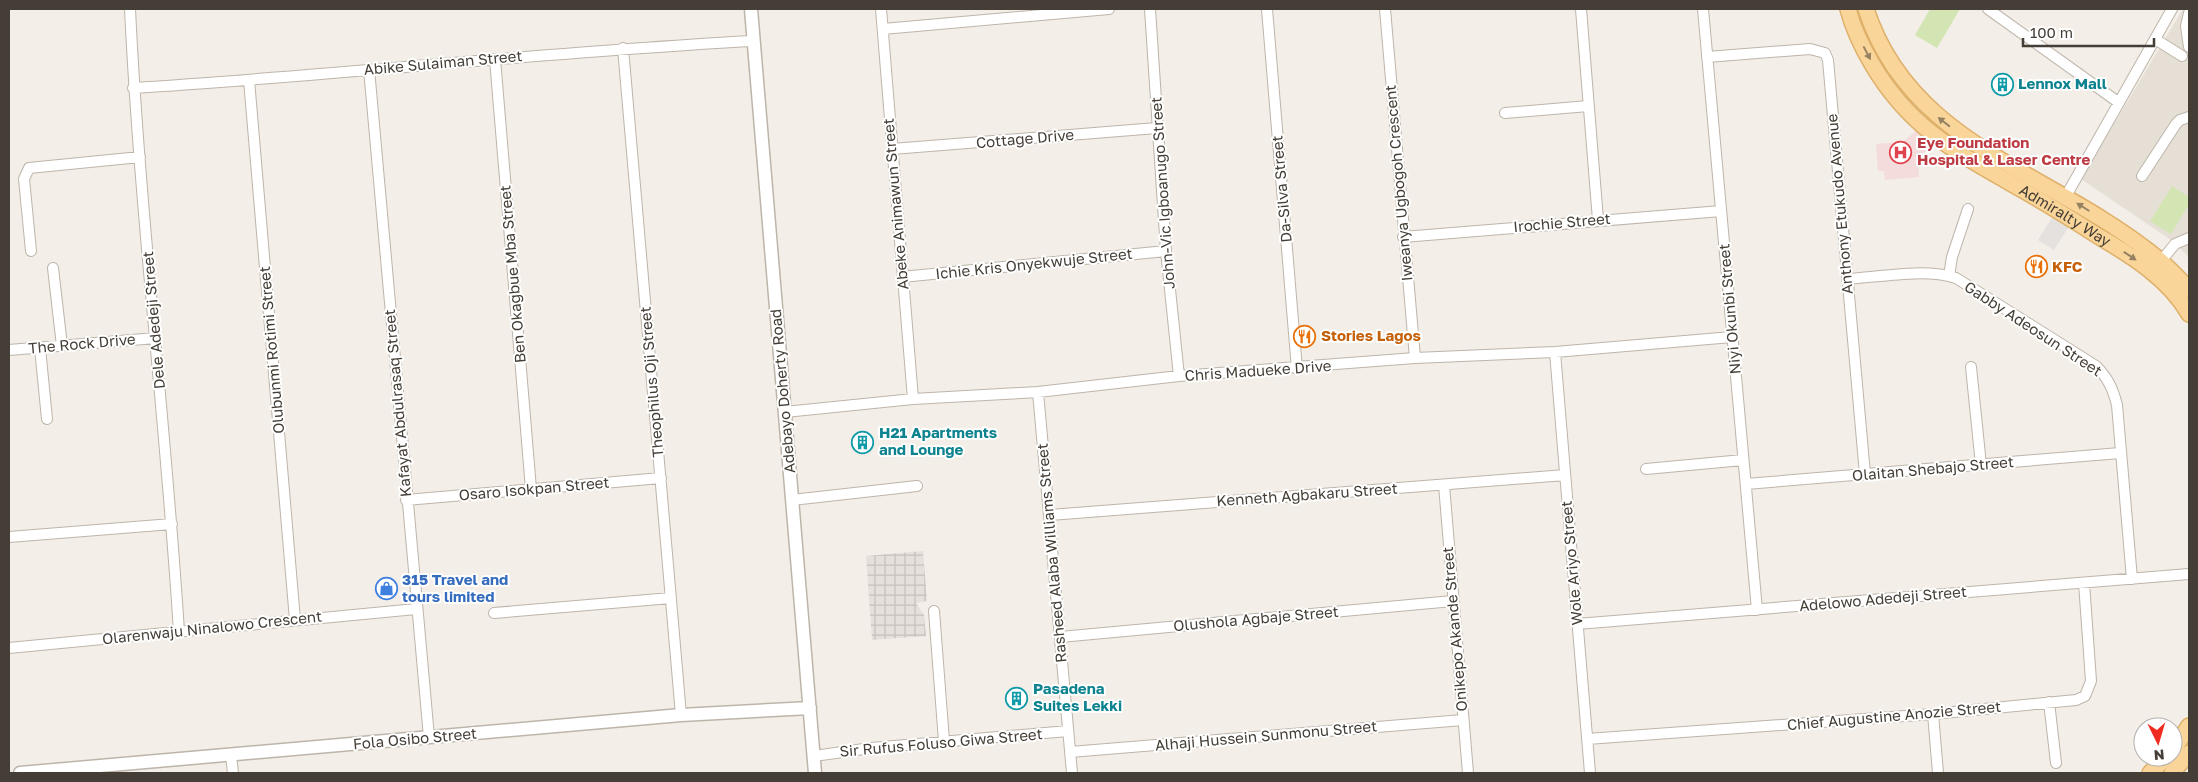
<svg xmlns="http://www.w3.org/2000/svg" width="2198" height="782" font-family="'Golos Text',sans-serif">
<defs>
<pattern id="industrial-grid" width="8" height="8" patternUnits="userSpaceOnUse" patternTransform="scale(1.25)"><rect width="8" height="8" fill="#e5e0dc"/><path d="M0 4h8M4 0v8" fill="none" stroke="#c6c1bd"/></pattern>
</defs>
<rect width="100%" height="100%" fill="#f3eee7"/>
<path fill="#e6dfd5" d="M 2183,9 L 2189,9 L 2189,257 L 2171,240 L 2081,179 Z"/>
<path fill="url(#industrial-grid)" d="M 923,551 L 927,601 L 916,603 L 924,615 L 926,636 L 872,640 L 866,556 Z"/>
<path fill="#f3dcdb" d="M 1919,128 L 1935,140 L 1918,160 L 1919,177 L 1885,180 L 1884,171 L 1878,171 L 1876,144 L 1903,142 Z"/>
<path fill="#d3e5b2" d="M 1930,9 L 1960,9 L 1937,48 L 1915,35 Z
M 2172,186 L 2189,197 L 2189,204 L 2171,234 L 2150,221 Z"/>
<path fill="#e4e1df" d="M 2055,213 L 2071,223 L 2054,250 L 2038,240 Z"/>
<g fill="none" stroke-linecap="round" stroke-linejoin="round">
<defs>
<path id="minor" d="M 130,9 C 140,217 166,424 179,632
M 881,9 L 913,399
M 1150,9 L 1166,251 L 1179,376
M 1267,9 L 1297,369
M 1385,9 L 1415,358
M 1581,9 L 1598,220
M 1703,9 L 1757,610
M 1988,9 L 2118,102
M 2189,13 L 2186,26 L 2189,47
M 883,29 L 1109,9
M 2155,39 L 2182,56
M 623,48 L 681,715
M 1707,57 L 1810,49 L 1825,53 L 1828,60 L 1865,474
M 495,59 L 531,489
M 369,69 L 429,737
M 249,80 L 295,620
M 133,88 C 340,75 546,52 752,41
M 1505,113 L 1588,106
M 892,149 L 1157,128
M 2142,176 L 2176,124 L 2180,120 L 2189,117
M 2066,196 L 2172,9
M 1403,237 L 1721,211
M 31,251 L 24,179 L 29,168 L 140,157
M 2161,261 L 2175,244 L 2189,238
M 53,268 L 62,346
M 1949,276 L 1952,257 L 1968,209
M 902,277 L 1166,251
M 1847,279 C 1880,277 1924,268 1956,278 L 2096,366 C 2108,378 2113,389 2117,405 L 2132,579
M 40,348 L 47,419
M 9,350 L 156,338
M 1555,352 L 1590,773
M 1971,367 L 1981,465
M 1038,392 L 1072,773
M 785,412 L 913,399 L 1038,392 L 1179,376 L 1415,358 L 1555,352 L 1732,337
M 1646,469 L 1743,460
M 1746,484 L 2120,453
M 1444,485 L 1468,773
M 406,500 L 661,478
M 792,500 L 917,486
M 1050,515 L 1565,475
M 9,537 L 172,524
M 934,611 L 944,741
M 494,613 L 671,598
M 1577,624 L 2189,574
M 1060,637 L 1453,601
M 9,648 L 416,609
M 2049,702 L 2056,763
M 1933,714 L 1938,773
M 1587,739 L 1933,714 L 2076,700 L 2085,696 L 2091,681 L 2084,583
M 1070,752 L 1463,720
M 231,755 L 233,773
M 814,756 L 871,748 L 1068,731"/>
<path id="tertiary" d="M 751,9 L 815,773
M 20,773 L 681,715 L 810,708"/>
<g id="primary">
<path id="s1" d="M 1848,9 C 1853,28 1862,47 1872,64 C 1910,129 1958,153 2021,189 C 2047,204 2073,220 2098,236 C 2132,256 2169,279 2189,314"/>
<path d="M 1866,9 C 1903,124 2008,160 2102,219 C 2134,239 2165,261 2189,290"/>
<path d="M 2173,750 L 2189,726"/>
<path d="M 2150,773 L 2167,757"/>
<path d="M 2172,773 L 2189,753"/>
</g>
</defs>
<use href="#minor" stroke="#beb5aa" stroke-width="12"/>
<use href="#tertiary" stroke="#beb5aa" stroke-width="15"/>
<use href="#primary" stroke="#deb06a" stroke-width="18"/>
<use href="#minor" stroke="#fff" stroke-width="10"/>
<use href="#tertiary" stroke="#fff" stroke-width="12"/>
<use href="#primary" stroke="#f9d599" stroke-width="15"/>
</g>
<defs><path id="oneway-solid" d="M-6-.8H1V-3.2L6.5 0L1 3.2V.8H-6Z" transform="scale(1.25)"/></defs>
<g fill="#968263">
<use href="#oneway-solid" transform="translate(1867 53) rotate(62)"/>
<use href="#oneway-solid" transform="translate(1944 122) rotate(-142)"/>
<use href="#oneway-solid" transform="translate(2083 207) rotate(-148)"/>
<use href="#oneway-solid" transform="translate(2130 256) rotate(34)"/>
</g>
<defs>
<symbol id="building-ring" viewBox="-11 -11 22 22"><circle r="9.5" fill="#fff" stroke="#0f9aa8" stroke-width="1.5"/><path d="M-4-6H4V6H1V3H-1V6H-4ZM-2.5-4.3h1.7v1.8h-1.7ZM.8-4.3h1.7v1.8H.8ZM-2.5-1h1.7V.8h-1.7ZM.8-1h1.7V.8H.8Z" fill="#0f9aa8"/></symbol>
<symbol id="hospital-ring" viewBox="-11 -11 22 22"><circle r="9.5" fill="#fff" stroke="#e0444e" stroke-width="1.5"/><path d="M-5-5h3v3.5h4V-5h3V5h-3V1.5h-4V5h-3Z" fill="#e0444e"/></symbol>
<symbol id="restaurant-ring" viewBox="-11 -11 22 22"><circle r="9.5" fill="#fff" stroke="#e8710a" stroke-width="1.5"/><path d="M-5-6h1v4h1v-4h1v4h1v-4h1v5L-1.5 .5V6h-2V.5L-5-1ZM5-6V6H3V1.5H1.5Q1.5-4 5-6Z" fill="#e8710a"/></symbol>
<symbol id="shop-ring" viewBox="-11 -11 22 22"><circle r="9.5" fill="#fff" stroke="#3f7fe0" stroke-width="1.5"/><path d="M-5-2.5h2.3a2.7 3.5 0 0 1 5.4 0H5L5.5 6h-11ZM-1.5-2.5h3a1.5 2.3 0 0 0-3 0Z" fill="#3f7fe0"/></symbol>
</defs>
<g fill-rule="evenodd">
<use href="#building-ring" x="1990" y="72" width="25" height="25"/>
<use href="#hospital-ring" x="1888" y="140" width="25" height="25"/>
<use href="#restaurant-ring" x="2024" y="254" width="25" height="25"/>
<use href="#restaurant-ring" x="1292" y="324" width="25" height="25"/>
<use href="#building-ring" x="850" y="430" width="25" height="25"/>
<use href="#shop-ring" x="374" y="576" width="25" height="25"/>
<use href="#building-ring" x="1004" y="686" width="25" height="25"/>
</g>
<g text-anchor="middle" stroke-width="4" stroke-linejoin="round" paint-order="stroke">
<g font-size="15" fill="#453e36" stroke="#fff">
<text transform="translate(443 63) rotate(-5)" y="5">Abike Sulaiman Street</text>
<text transform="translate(1025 139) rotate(-5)" y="5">Cottage Drive</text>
<text transform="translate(1399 183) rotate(-95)" y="5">Iweanya Ugbogoh Crescent</text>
<text transform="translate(1282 189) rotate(-95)" y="5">Da-Silva Street</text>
<text transform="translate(1163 193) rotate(-94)" y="5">John-Vic Igboanugo Street</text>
<text transform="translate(896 204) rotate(-95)" y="5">Abeke Animawun Street</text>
<text transform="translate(1840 204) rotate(-95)" y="5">Anthony Etukudo Avenue</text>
<text dy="5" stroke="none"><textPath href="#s1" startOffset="309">Admiralty Way</textPath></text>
<text transform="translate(1562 223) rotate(-5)" y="5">Irochie Street</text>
<text transform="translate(1034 264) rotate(-6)" y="5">Ichie Kris Onyekwuje Street</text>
<text transform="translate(513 274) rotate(-95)" y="5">Ben Okagbue Mba Street</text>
<text transform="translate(1730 309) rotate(-95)" y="5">Niyi Okunbi Street</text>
<text transform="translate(154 320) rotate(-95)" y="5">Dele Adedeji Street</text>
<text transform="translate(2033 329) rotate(33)" y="5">Gabby Adeosun Street</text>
<text transform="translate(82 344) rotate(-5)" y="5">The Rock Drive</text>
<text transform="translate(272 350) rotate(-95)" y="5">Olubunmi Rotimi Street</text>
<text transform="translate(1258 371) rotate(-4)" y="5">Chris Madueke Drive</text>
<text transform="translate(652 382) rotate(-95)" y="5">Theophilus Oji Street</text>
<text transform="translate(783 391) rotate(-95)" y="5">Adebayo Doherty Road</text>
<text transform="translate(398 403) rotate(-95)" y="5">Kafayat Abdulrasaq Street</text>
<text transform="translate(1933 469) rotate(-5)" y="5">Olaitan Shebajo Street</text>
<text transform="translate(534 489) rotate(-5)" y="5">Osaro Isokpan Street</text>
<text transform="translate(1307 495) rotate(-4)" y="5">Kenneth Agbakaru Street</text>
<text transform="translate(1052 553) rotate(-95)" y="5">Rasheed Alaba Williams Street</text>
<text transform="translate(1572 563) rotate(-95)" y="5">Wole Ariyo Street</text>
<text transform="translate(1883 599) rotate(-5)" y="5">Adelowo Adedeji Street</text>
<text transform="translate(1256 619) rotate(-5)" y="5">Olushola Agbaje Street</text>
<text transform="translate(212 628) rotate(-6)" y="5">Olarenwaju Ninalowo Crescent</text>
<text transform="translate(1455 629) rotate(-95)" y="5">Onikepo Akande Street</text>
<text transform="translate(1894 716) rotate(-5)" y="5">Chief Augustine Anozie Street</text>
<text transform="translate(1266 736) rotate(-5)" y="5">Alhaji Hussein Sunmonu Street</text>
<text transform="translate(415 739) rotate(-5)" y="5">Fola Osibo Street</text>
<text transform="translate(941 743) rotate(-5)" y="5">Sir Rufus Foluso Giwa Street</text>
</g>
<g font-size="15" font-weight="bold" fill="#0d838f" stroke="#fff" text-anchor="start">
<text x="2018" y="89">Lennox Mall</text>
<text x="879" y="438">H21 Apartments<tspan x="879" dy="17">and Lounge</tspan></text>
<text x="1033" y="694">Pasadena<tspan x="1033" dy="17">Suites Lekki</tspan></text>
</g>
<g font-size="15" font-weight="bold" fill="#be3a42" stroke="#fff" text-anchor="start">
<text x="1917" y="148">Eye Foundation<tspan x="1917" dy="17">Hospital &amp; Laser Centre</tspan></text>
</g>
<g font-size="15" font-weight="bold" fill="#c56008" stroke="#fff" text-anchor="start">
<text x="2052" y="272">KFC</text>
<text x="1321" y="341">Stories Lagos</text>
</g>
<g font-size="15" font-weight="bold" fill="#366cbe" stroke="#fff" text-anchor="start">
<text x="402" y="585">315 Travel and<tspan x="402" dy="17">tours limited</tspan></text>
</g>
</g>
<rect width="2198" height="782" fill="none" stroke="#453e36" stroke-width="20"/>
<g transform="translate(2158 742) rotate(175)"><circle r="24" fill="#ffffff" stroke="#b5b2af"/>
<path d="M0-4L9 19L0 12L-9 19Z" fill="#f02c21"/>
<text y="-8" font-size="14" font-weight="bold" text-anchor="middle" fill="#453e36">N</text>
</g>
<path d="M2023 38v8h131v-8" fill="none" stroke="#453e36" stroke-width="2.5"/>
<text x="2030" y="38" font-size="15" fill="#453e36" stroke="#ffffff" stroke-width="4" paint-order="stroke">100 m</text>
</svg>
